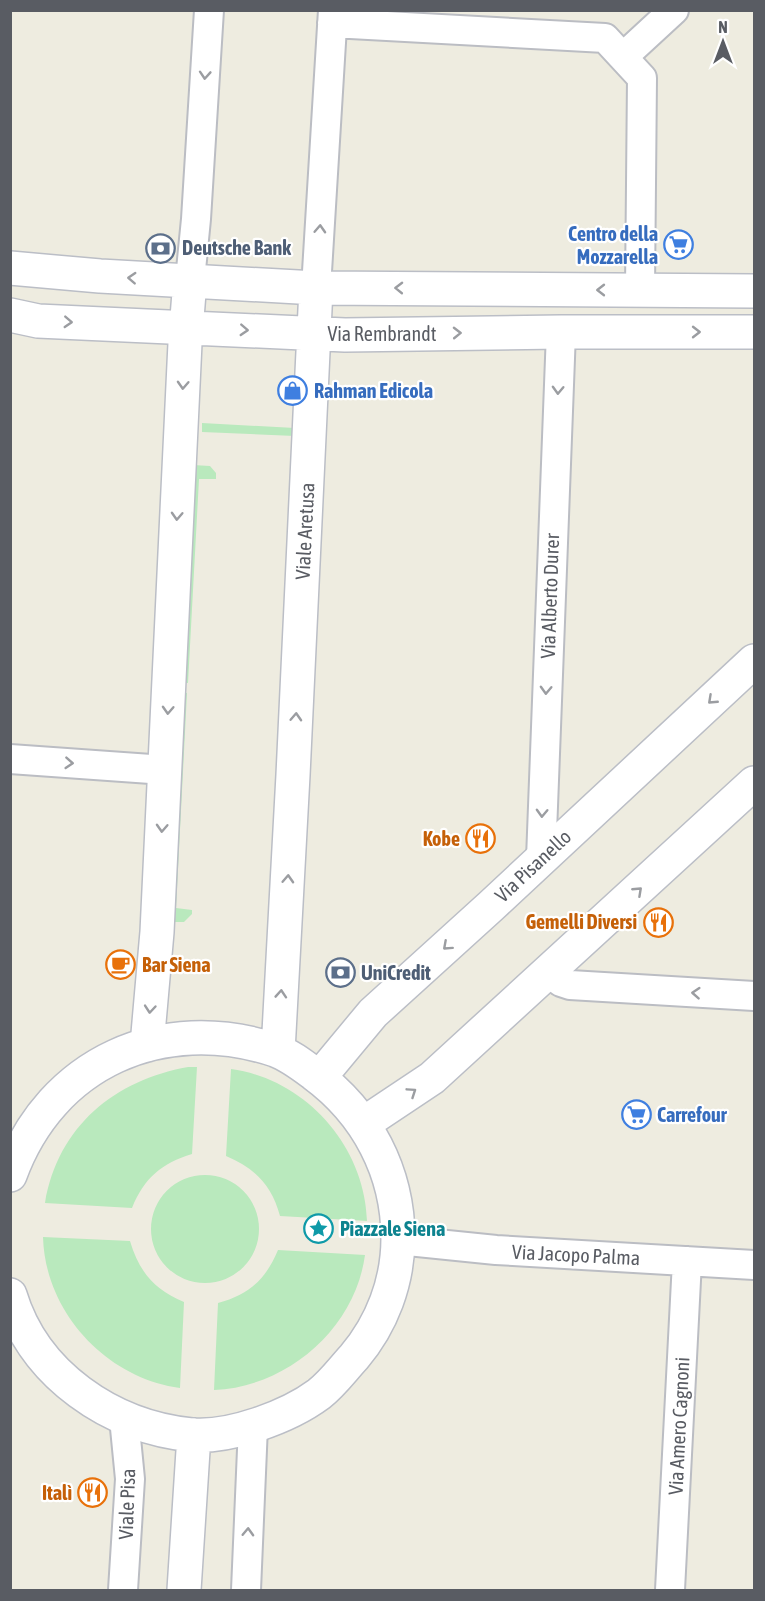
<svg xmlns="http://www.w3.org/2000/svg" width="765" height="1601" font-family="'Asap Condensed',sans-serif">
<rect width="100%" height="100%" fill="#eeece0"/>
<path fill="#b9e9bd" d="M 202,423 L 295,428 L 295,436 L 202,432 Z
M 193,465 L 210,466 L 216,473 L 216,479 L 199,479 L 188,683 L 181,682 Z
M 181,692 L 187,693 L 176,908 L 192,910 L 192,914 L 184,922 L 168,922 Z
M 188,1067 L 197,1067 L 192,1154 C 162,1163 144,1178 132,1208 L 45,1203 C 58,1126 115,1080 188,1067 Z
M 231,1069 C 305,1079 365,1146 367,1221 L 280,1216 C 272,1186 255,1168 226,1156 Z
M151 1229a54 54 0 1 1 108 0a54 54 0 1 1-108 0Z
M 43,1237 L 130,1241 C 139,1272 155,1290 184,1302 L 180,1388 C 106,1378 45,1312 43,1237 Z
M 278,1250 L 365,1255 C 355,1329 287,1387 214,1390 L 218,1303 C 249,1295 266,1279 278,1250 Z"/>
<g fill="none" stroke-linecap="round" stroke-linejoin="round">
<defs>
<path id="street" d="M 332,23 L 605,38 L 642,78 L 640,290
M 623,57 L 674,10
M 190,280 L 196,219 L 209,10
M 316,288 L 333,10
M 10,759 L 165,770
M 541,859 L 561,332
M 549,973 L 561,982 L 570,985 L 754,996
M 398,1240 L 496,1250 L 754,1265
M 123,1590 L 130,1479 L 124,1418
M 246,1590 L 253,1426
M 670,1590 L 687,1261"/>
<path id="secondary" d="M 10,268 L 100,276 L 316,288 L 754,291
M 10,315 L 38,321 L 345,335 L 561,332 L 754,332
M 147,1045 L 157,932 L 185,343 L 190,280
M 278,1051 L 293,775 L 316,288
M 319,1078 L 373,1013 L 491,906 L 754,661
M 363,1124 L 432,1078 L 754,783
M 10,1175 C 51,1062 162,1013 275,1050 C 289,1055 302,1065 314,1074 C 367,1113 398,1172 398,1238 C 398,1282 382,1324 354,1357 C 342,1370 333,1383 319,1394 C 288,1417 230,1438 192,1435 C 111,1427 34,1375 10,1295
M 184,1590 L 194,1435"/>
</defs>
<use href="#street" stroke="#bbbdc3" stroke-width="32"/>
<use href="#secondary" stroke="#bbbec6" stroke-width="36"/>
<use href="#street" stroke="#fff" stroke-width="28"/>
<use href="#secondary" stroke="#fff" stroke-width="33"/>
</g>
<defs><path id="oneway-chevron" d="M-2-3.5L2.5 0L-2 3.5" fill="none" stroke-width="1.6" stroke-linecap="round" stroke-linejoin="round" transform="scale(1.5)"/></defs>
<g stroke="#9b9da1">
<use href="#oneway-chevron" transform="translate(205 75) rotate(94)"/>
<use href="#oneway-chevron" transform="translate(320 229) rotate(-87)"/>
<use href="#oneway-chevron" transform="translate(132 278) rotate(-177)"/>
<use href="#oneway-chevron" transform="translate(399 288) rotate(-179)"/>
<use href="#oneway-chevron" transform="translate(601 290) rotate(-180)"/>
<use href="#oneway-chevron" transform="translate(68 322) rotate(3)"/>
<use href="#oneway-chevron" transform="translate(244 330) rotate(3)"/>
<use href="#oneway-chevron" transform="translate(696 332)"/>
<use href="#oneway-chevron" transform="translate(457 333) rotate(-1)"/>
<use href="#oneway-chevron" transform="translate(183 385) rotate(93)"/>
<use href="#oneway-chevron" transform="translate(558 390) rotate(92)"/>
<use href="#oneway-chevron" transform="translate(177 516) rotate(93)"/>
<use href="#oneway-chevron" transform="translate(546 690) rotate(92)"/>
<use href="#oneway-chevron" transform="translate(712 700) rotate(137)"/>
<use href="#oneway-chevron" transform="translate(168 710) rotate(93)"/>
<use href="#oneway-chevron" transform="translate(296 717) rotate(-87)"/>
<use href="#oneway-chevron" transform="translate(69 763) rotate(4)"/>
<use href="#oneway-chevron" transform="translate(542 813) rotate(92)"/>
<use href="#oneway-chevron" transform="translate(162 828) rotate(93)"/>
<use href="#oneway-chevron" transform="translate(288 879) rotate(-87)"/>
<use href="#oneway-chevron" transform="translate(638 891) rotate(-43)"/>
<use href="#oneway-chevron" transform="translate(447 946) rotate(138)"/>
<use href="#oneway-chevron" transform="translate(696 993) rotate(-176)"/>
<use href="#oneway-chevron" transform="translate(281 994) rotate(-86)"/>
<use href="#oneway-chevron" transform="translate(150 1009) rotate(95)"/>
<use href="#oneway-chevron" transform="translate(412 1092) rotate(-34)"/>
<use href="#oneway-chevron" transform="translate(248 1532) rotate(-88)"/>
</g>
<defs>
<symbol id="supermarket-ring" viewBox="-11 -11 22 22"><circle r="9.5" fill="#fff" stroke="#3f7fe0" stroke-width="1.5"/><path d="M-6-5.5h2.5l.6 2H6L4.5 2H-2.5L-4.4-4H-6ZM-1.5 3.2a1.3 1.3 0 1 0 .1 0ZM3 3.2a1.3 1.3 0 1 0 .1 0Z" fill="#3f7fe0"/></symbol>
<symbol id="bank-ring" viewBox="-11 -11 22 22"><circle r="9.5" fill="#fff" stroke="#5c6f8a" stroke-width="1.5"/><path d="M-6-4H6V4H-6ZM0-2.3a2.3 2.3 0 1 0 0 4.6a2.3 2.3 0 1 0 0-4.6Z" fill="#5c6f8a"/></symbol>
<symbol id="shop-ring" viewBox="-11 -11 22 22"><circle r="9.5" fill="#fff" stroke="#3f7fe0" stroke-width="1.5"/><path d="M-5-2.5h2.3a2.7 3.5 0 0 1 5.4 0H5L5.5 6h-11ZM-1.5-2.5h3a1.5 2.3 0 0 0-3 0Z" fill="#3f7fe0"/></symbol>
<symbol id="restaurant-ring" viewBox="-11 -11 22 22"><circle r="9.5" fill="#fff" stroke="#e8710a" stroke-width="1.5"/><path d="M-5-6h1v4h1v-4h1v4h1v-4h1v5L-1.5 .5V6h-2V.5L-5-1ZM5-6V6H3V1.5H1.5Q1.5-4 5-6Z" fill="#e8710a"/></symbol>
<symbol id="cafe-ring" viewBox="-11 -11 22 22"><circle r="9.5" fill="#fff" stroke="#e8710a" stroke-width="1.5"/><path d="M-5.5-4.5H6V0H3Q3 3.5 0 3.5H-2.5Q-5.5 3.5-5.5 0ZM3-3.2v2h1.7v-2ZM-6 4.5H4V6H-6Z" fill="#e8710a"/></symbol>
<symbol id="sight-ring" viewBox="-11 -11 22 22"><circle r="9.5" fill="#fff" stroke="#0f9aa8" stroke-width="1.5"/><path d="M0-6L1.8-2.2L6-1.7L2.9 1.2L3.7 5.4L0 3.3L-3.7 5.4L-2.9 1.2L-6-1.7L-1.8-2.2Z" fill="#0f9aa8"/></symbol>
</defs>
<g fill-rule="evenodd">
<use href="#supermarket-ring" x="662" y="228" width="33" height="33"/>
<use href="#bank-ring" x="144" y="232" width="33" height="33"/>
<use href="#shop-ring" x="276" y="374" width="33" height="33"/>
<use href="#restaurant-ring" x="464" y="822" width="33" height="33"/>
<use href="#restaurant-ring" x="642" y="906" width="33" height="33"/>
<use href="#cafe-ring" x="104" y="948" width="33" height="33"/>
<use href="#bank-ring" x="324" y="956" width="33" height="33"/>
<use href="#supermarket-ring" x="620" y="1098" width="33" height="33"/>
<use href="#sight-ring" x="302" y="1212" width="33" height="33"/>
<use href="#restaurant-ring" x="76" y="1476" width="33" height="33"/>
</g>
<g text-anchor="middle" stroke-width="4.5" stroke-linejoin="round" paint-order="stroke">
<g font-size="20" font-weight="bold" fill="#366cbe" stroke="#fff" text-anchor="start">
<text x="658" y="241" text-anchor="end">Centro della<tspan x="658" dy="23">Mozzarella</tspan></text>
<text x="314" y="398">Rahman Edicola</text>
<text x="657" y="1122">Carrefour</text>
</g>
<g font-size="20" font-weight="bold" fill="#4e5e75" stroke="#fff" text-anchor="start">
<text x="182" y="255">Deutsche Bank</text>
<text x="361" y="980">UniCredit</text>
</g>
<g font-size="20" fill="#595c63" stroke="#fff">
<text x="382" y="341">Via Rembrandt</text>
<text transform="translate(305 531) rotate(-87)" y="7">Viale Aretusa</text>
<text transform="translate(550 596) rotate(-88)" y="7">Via Alberto Durer</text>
<text transform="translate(533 866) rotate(-43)" y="7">Via Pisanello</text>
<text transform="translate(576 1255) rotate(3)" y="7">Via Jacopo Palma</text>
<text transform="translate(679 1426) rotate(-87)" y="7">Via Amero Cagnoni</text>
<text transform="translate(127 1504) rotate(-88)" y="7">Viale Pisa</text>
</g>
<g font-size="20" font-weight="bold" fill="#c56008" stroke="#fff" text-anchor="end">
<text x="460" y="846">Kobe</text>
<text x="637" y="929">Gemelli Diversi</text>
<text x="142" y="972" text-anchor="start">Bar Siena</text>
<text x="72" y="1500">Italì</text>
</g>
<g font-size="20" font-weight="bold" fill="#0d838f" stroke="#fff" text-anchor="start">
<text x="340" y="1236">Piazzale Siena</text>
</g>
</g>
<rect width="765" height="1601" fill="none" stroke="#595c63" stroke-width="24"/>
<g transform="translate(723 42)" stroke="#ffffff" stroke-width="4.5" paint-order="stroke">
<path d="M0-4.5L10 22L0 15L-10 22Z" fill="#595c63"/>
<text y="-9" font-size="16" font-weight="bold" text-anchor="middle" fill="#595c63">N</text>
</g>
</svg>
